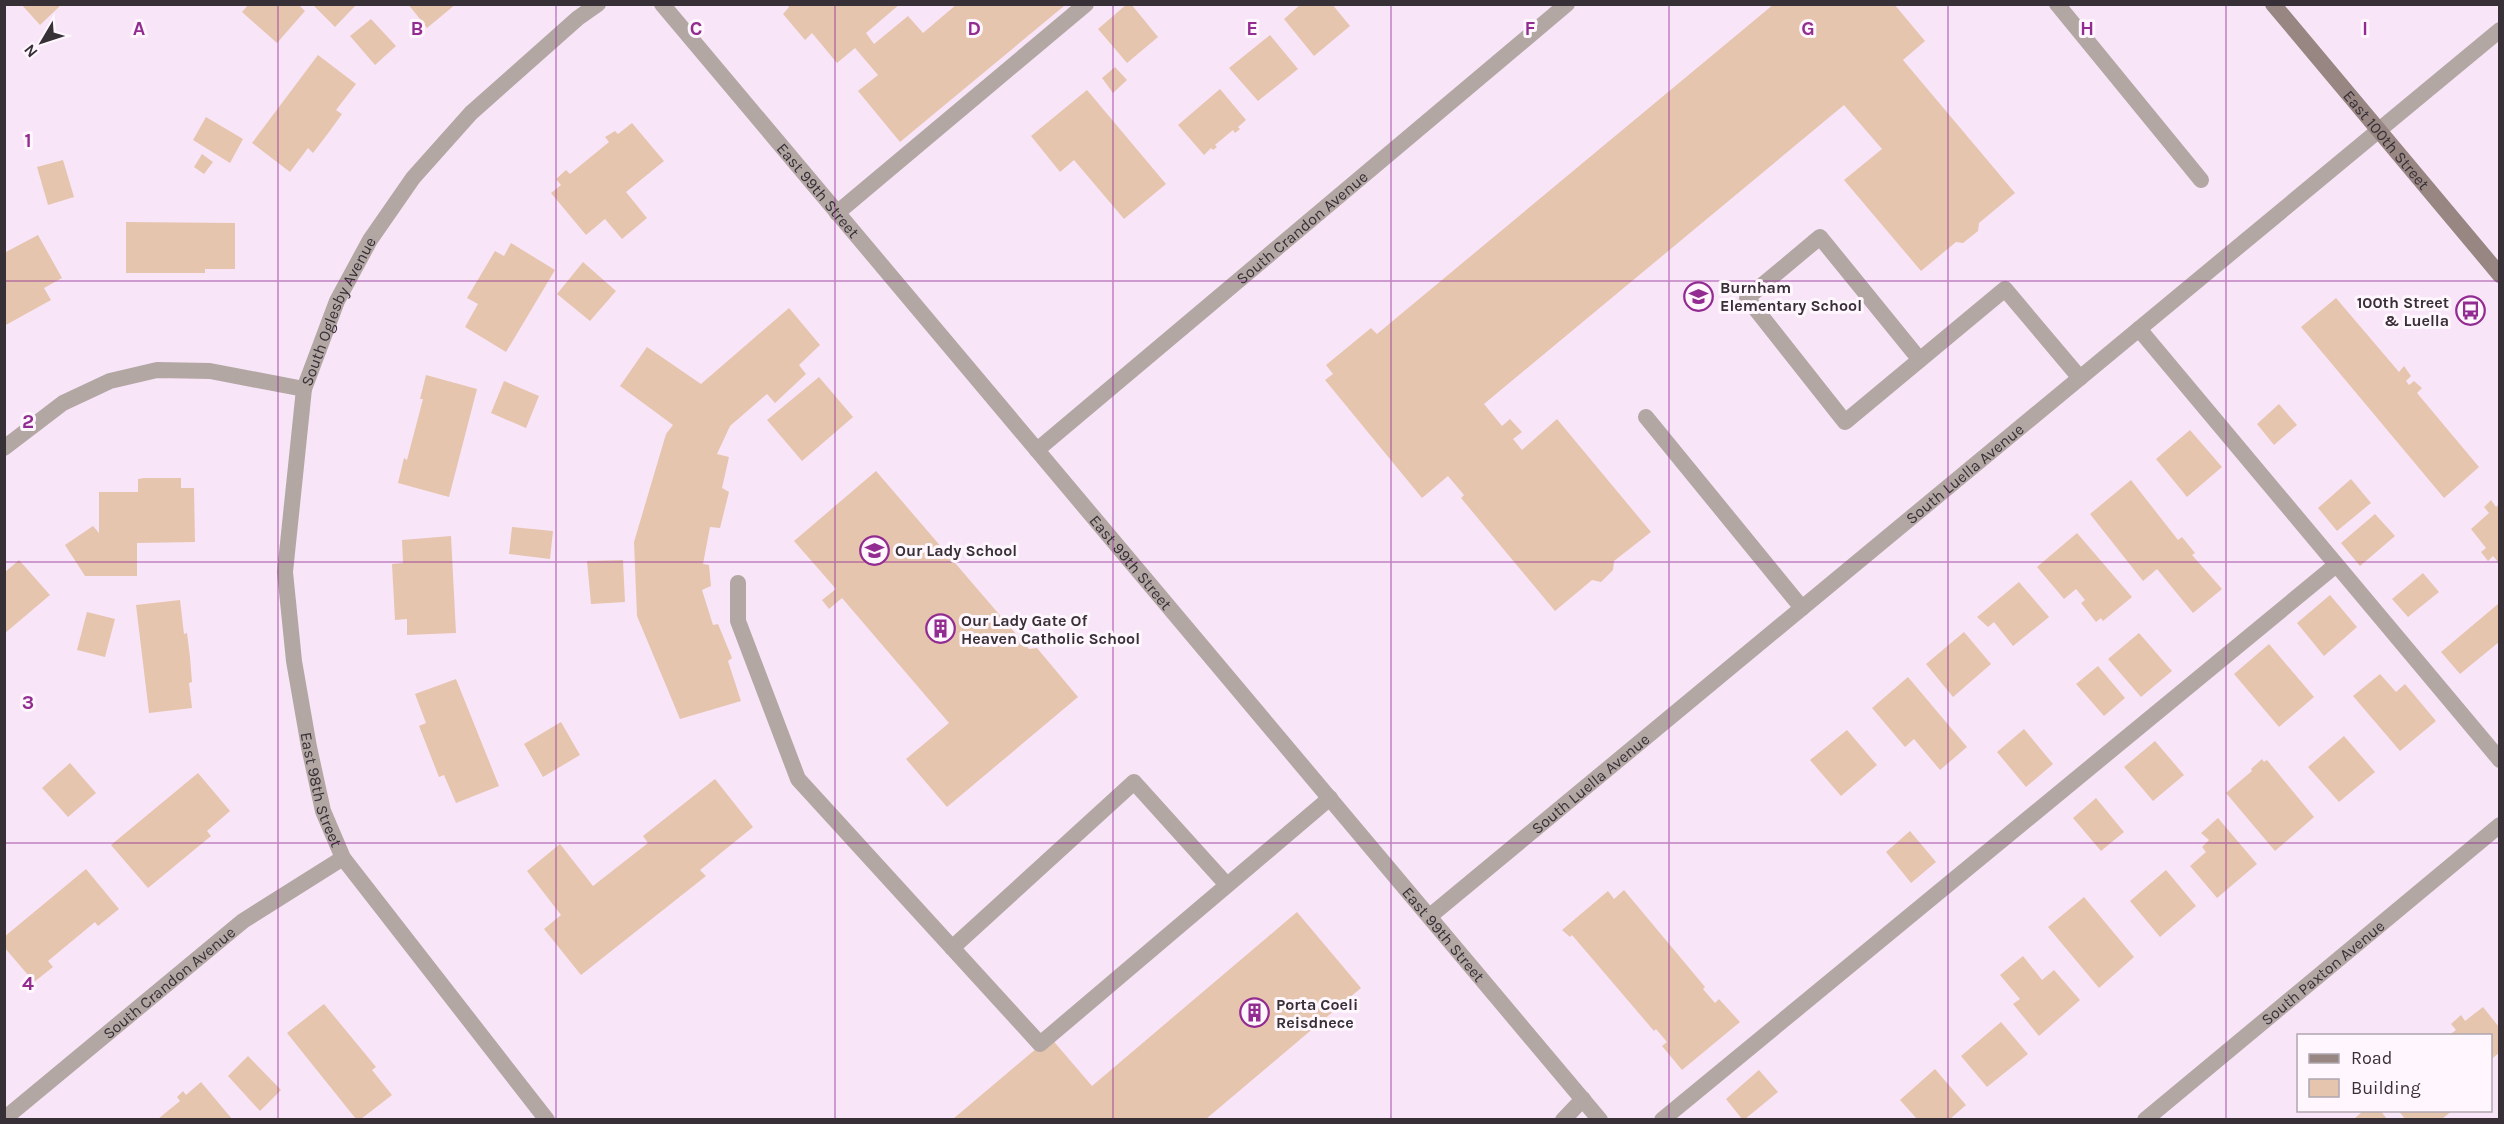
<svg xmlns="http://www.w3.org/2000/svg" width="2504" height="1124" font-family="Karla,sans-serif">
<rect width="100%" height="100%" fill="#f9e5f8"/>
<path fill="#e6c5ae" d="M 21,4 L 62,4 L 40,25 Z
M 249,4 L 298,4 L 305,11 L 277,43 L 242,12 Z
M 312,4 L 357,4 L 335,27 Z
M 408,4 L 456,4 L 427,28 Z
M 787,4 L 900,4 L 866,33 L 874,44 L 908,16 L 923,33 L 957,4 L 1064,6 L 900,142 L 858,91 L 878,75 L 855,48 L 837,63 L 812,33 L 805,40 L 783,14 L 789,7 Z
M 1127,4 L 1131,4 L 1158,37 L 1127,63 L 1098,29 Z
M 1301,4 L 1332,4 L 1350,26 L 1314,56 L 1284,19 Z
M 1774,4 L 1894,4 L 1925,41 L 1903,60 L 2015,193 L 1979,223 L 1978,231 L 1963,243 L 1956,242 L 1921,271 L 1844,180 L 1882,149 L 1844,105 L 1484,404 L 1502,426 L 1510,419 L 1522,432 L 1513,439 L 1522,450 L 1557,419 L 1651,532 L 1614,561 L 1613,570 L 1601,582 L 1592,580 L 1555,611 L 1461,498 L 1464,495 L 1448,476 L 1422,498 L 1325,380 L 1333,374 L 1326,365 L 1371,328 L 1377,334 Z
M 371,19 L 396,46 L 375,65 L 350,36 Z
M 1270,35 L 1298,69 L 1258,101 L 1229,68 Z
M 318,55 L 356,84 L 336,110 L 342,114 L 329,132 L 313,153 L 308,148 L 290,172 L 252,143 Z
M 1115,67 L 1127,80 L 1113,93 L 1102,78 Z
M 1220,89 L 1246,120 L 1238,127 L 1240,129 L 1235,133 L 1233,130 L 1215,145 L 1217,147 L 1213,150 L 1211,148 L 1204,155 L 1178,125 Z
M 1087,90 L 1166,184 L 1124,219 L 1074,160 L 1060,172 L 1031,136 Z
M 206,117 L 243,139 L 230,163 L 193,140 Z
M 632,123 L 664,161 L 626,192 L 647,218 L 622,239 L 605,219 L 586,235 L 551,193 L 561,185 L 556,179 L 566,170 L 570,174 L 609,142 L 605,137 L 615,131 L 618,134 Z
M 202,154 L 213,162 L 204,174 L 194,167 Z
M 63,160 L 74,197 L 48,205 L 37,167 Z
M 126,222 L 235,223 L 235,269 L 205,269 L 205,273 L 126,273 Z
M 38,235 L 62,278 L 44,288 L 51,300 L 4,326 L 4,253 Z
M 511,243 L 555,270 L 506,352 L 465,327 L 478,304 L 467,298 L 495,251 L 504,256 Z
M 583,262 L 616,291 L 590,321 L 557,294 Z
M 2336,298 L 2399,372 L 2404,366 L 2411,376 L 2406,381 L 2409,385 L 2414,381 L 2422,388 L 2417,393 L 2479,467 L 2444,498 L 2301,327 Z
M 789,308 L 820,345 L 799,365 L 806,374 L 775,403 L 767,394 L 730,426 L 717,454 L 729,457 L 722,488 L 729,492 L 720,528 L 710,527 L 703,564 L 709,565 L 711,586 L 702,590 L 713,625 L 718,624 L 732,658 L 728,661 L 741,701 L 680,719 L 637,616 L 634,542 L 666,434 L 673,425 L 620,386 L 647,347 L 701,384 Z
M 426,375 L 477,389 L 449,497 L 398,483 L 404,458 L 407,460 L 423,399 L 420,399 Z
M 819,377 L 853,417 L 802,461 L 767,420 Z
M 504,381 L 539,396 L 526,428 L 491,413 Z
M 2279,404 L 2297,425 L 2274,445 L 2257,424 Z
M 2190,430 L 2222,467 L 2187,497 L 2156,459 Z
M 876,471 L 1029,649 L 1037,648 L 1078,697 L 947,807 L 906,759 L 949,723 L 842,598 L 829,609 L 822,600 L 836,589 L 794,541 Z
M 144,478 L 181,478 L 181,488 L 194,488 L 195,542 L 137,543 L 137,576 L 85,576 L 65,545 L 93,526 L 99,533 L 99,492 L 138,492 L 138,479 Z
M 2351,479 L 2371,503 L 2337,531 L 2318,508 Z
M 2131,480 L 2178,540 L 2182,537 L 2195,553 L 2192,555 L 2222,589 L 2193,613 L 2157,569 L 2143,581 L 2090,514 Z
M 2491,500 L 2496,507 L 2499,504 L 2499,563 L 2493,556 L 2488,561 L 2481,552 L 2486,548 L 2471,529 L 2489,513 L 2484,507 Z
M 2375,514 L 2395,536 L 2360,566 L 2341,543 Z
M 512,527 L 553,531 L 550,559 L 509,554 Z
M 2077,533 L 2132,597 L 2103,621 L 2101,618 L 2096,622 L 2081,603 L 2085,600 L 2076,589 L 2064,599 L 2037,567 Z
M 451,536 L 456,633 L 407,635 L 407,619 L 395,620 L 392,564 L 403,563 L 402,540 Z
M 19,560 L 50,595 L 4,634 L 4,573 Z
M 623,560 L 625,602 L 591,604 L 587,561 Z
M 2423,573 L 2439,592 L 2408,617 L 2392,599 Z
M 2019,582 L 2049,617 L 2013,646 L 1994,622 L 1988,627 L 1977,617 Z
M 2330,595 L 2357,627 L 2324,656 L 2297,623 Z
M 180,600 L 184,634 L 187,633 L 190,657 L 192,682 L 189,683 L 192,708 L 149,713 L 136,605 Z
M 2498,604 L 2499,642 L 2460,674 L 2441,652 Z
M 87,612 L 115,619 L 105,657 L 77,650 Z
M 1964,632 L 1991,664 L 1953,697 L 1926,664 Z
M 2139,633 L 2172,671 L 2141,697 L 2108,659 Z
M 2269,644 L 2314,697 L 2279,727 L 2234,674 Z
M 2098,666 L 2125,698 L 2104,716 L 2076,684 Z
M 2380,674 L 2396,692 L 2405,684 L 2436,721 L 2400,751 L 2353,696 Z
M 1908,677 L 1967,747 L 1940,770 L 1914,739 L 1905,747 L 1872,708 Z
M 456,679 L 499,786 L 456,803 L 444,775 L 439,777 L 419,726 L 426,723 L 415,694 Z
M 561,722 L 580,755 L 543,777 L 524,744 Z
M 2024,729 L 2053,764 L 2026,787 L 1997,752 Z
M 1847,730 L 1877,765 L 1841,796 L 1810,760 Z
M 2344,736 L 2375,772 L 2339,802 L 2308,767 Z
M 2155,741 L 2184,775 L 2153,801 L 2124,767 Z
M 2262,759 L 2264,762 L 2267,760 L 2314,817 L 2275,851 L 2226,793 L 2252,771 L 2251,769 Z
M 70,763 L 96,793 L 68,817 L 42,788 Z
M 198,773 L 230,811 L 207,831 L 211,836 L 148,888 L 111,845 Z
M 715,779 L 753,827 L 700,870 L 706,876 L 581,975 L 544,929 L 561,915 L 527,871 L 560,844 L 593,886 L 648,843 L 643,836 Z
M 2096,798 L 2124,832 L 2101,851 L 2073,818 Z
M 2218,818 L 2257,864 L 2217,898 L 2190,866 L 2206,852 L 2202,847 L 2209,840 L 2201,833 Z
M 1910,831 L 1936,862 L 1911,883 L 1886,852 Z
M 86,869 L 119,909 L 98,926 L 95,922 L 48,961 L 53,967 L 34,982 L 4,947 L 4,937 Z
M 2166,870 L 2196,906 L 2160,937 L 2130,901 Z
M 1624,890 L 1705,987 L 1703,989 L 1715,1003 L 1719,999 L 1740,1022 L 1682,1070 L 1662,1046 L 1667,1042 L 1656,1029 L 1654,1031 L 1572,935 L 1570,937 L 1562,930 L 1608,891 L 1614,899 Z
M 2084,897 L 2134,957 L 2099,988 L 2048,927 Z
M 1297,912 L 1361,988 L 1206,1119 L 953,1119 L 1050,1037 L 1092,1086 Z
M 2023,956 L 2042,980 L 2054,970 L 2080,1000 L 2039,1036 L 2013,1004 L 2020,999 L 2000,975 Z
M 324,1004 L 376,1067 L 372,1070 L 392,1095 L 361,1119 L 356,1119 L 287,1033 Z
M 2483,1007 L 2499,1027 L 2499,1053 L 2490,1060 L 2490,1035 L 2449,1035 L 2456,1030 L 2451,1024 L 2461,1015 L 2465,1021 Z
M 2001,1022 L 2028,1054 L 1987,1087 L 1961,1056 Z
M 248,1056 L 281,1090 L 260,1111 L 228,1076 Z
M 1935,1069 L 1966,1105 L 1950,1119 L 1917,1119 L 1900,1100 Z
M 1759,1070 L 1778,1092 L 1745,1119 L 1742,1119 L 1726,1099 Z
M 201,1082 L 232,1119 L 158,1119 L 180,1101 L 177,1097 L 183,1091 L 186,1095 Z
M 2364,1110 L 2380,1110 L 2387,1119 L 2354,1119 Z
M 2398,1110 L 2453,1110 L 2442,1119 L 2405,1119 Z"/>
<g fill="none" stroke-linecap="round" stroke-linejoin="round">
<path stroke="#b3a7a4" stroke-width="16" d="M 2057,4 L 2201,180
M 837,213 L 1086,4
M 2139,329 L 2500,760
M 1920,360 L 1820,237 L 1747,298 L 1845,422 L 2005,289 L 2080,378
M 1646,417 L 1802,608
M 738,583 L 738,621 L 798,779 L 1040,1044 L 1330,798
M 952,948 L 1134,782 L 1227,885
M 1563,1120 L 1583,1099
M 1662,1120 L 2336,565"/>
<g stroke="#b3a7a4" stroke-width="16">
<path id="s1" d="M 662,4 L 1600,1120"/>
<path id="s2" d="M 304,389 L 285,572 L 294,661 L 309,747 L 323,811 L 343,858 L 547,1120"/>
<path id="s3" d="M 4,448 L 63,403 L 110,381 L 157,370 L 210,371 L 304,389 L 337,301 L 370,240 L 413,178 L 471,113 L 578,18 L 598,4"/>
<path id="s4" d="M 1037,450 L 1567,4"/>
<path id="s5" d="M 1430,916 L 2500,30"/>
<path id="s6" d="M 4,1119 L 243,921 L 343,858"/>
<path id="s7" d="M 2145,1120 L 2500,825"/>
</g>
<path stroke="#978681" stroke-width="16" id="s8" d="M 2273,4 L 2500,275"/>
</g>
<path fill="none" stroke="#922c91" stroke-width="1.5" stroke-opacity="0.55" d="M 278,4 L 278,1120M 556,4 L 556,1120M 835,4 L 835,1120M 1113,4 L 1113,1120M 1391,4 L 1391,1120M 1669,4 L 1669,1120M 1948,4 L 1948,1120M 2226,4 L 2226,1120M 4,281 L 2500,281M 4,562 L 2500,562M 4,843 L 2500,843"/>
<defs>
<symbol id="school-ring" viewBox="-11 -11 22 22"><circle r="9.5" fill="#fff6fe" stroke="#922c91" stroke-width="1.5"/><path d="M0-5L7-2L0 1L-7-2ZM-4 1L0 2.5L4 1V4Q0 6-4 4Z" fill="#922c91"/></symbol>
<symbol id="bus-ring" viewBox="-11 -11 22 22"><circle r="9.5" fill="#fff6fe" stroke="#922c91" stroke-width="1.5"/><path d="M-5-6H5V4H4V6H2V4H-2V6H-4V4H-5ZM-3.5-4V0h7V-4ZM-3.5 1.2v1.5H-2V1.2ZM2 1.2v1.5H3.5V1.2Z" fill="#922c91"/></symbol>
<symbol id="building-ring" viewBox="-11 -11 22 22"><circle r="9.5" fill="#fff6fe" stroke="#922c91" stroke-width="1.5"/><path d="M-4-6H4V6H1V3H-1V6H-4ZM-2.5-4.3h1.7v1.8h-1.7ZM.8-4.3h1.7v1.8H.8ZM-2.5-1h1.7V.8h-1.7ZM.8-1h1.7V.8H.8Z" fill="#922c91"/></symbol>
</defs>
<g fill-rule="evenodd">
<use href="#school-ring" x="1682" y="280" width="33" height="33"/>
<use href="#bus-ring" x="2454" y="294" width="33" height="33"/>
<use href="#school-ring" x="858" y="534" width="33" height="33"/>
<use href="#building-ring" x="924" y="612" width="33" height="33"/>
<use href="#building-ring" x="1238" y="996" width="33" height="33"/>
</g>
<g text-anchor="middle" stroke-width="6" stroke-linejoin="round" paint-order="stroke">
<g font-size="16" fill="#373037" stroke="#fff6fe">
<text dy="6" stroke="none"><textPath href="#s8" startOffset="177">East 100th Street</textPath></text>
<text dy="6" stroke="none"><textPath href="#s1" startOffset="243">East 99th Street</textPath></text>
<text dy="6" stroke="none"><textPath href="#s4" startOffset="346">South Crandon Avenue</textPath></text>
<text dy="6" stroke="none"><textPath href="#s3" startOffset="408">South Oglesby Avenue</textPath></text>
<text dy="6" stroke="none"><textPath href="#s5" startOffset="694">South Luella Avenue</textPath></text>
<text dy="6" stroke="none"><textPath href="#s1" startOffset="729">East 99th Street</textPath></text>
<text dy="6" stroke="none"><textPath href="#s5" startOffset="208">South Luella Avenue</textPath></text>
<text dy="6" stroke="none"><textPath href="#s2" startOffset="405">East 98th Street</textPath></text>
<text dy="6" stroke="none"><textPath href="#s1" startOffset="1215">East 99th Street</textPath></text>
<text dy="6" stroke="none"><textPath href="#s7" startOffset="231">South Paxton Avenue</textPath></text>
<text dy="6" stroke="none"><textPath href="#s6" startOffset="214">South Crandon Avenue</textPath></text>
</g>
<g font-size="16" font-weight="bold" fill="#373037" stroke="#fff6fe" text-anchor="start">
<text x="1720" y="293">Burnham<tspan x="1720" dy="18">Elementary School</tspan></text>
<text x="2449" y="308" text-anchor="end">100th Street<tspan x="2449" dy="18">&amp; Luella</tspan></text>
<text x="895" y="556">Our Lady School</text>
<text x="961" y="626">Our Lady Gate Of<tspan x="961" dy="18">Heaven Catholic School</tspan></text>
<text x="1276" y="1010">Porta Coeli<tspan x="1276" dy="18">Reisdnece</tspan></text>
</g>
</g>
<g font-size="20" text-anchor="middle" font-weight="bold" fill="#922c91" stroke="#fff6fe" stroke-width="6" stroke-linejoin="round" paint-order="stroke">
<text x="139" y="35">A</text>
<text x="417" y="35">B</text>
<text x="696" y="35">C</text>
<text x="974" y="35">D</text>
<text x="1252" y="35">E</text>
<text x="1530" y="35">F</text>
<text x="1808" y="35">G</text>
<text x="2087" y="35">H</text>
<text x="2365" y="35">I</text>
<text x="28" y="147">1</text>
<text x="28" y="428">2</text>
<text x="28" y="709">3</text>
<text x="28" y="990">4</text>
</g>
<rect width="2504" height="1124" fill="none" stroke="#373037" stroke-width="12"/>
<rect x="2297" y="1034" width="195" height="78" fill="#fff6fe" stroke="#afa7ae" stroke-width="1.5"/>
<rect x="2309" y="1054" width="30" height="9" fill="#978681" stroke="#afa7ae" stroke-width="1.5"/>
<text x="2351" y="1064" font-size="18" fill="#373037">Road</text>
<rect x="2309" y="1079" width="30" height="18" fill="#e6c5ae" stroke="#afa7ae" stroke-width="1.5"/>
<text x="2351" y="1094" font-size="18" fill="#373037">Building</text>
<g transform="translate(42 42) rotate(231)" stroke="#fff6fe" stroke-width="4.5" paint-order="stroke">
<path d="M0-4.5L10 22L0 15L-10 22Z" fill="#373037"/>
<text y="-9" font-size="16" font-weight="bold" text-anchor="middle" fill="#373037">N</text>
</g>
</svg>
